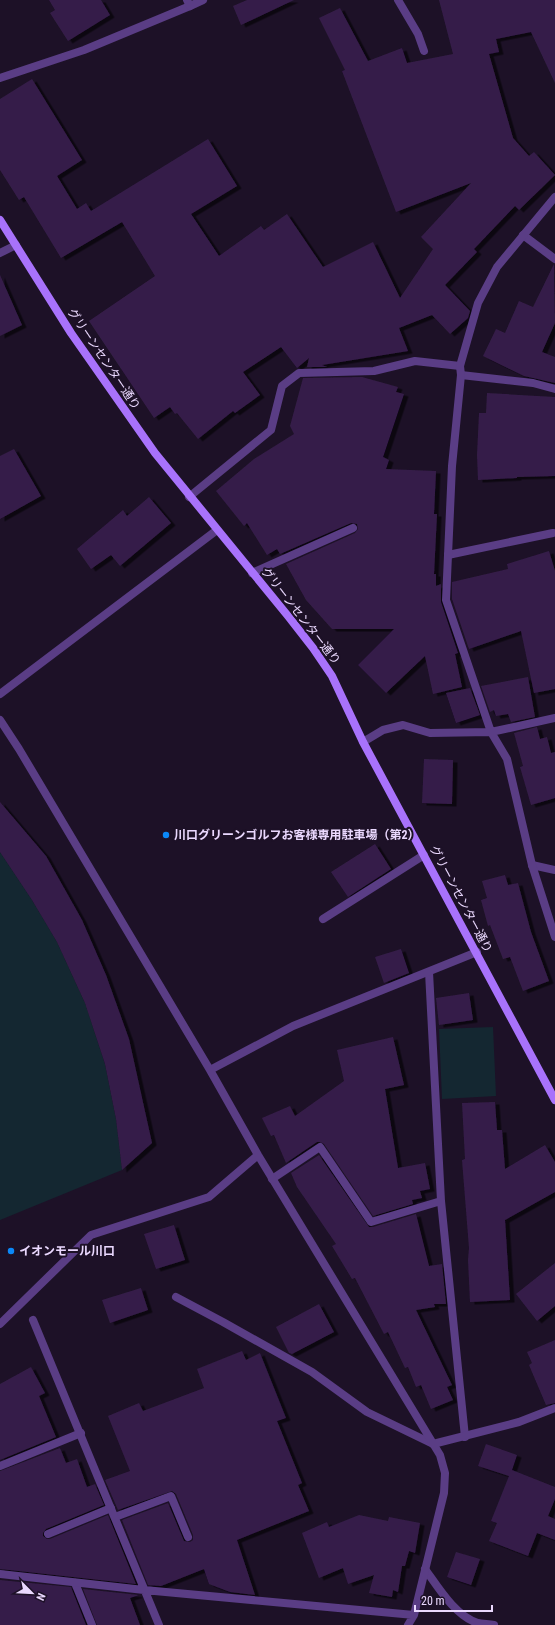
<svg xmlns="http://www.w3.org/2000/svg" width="555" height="1625" font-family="'Roboto Condensed','Noto Sans JP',sans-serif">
<defs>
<filter id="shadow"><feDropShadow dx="4.5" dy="2.5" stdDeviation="0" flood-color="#0009"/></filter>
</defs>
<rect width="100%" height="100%" fill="#1d1127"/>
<path fill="#142731" d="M 0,852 L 32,900 L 57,942 L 85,1003 L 105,1064 L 116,1119 L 122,1170 L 0,1220 Z
M 493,1027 L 496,1096 L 442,1099 L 439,1029 Z"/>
<path fill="#351d48" filter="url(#shadow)" d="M 49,0 L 101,0 L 110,15 L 68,41 L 50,13 L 55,10 Z
M 247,0 L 294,0 L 241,25 L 233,6 Z
M 439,0 L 555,0 L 555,83 L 531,32 L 496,39 L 499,52 L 489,54 L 513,138 L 529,156 L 534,152 L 555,175 L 519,210 L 515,206 L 474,249 L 477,252 L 445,285 L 470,311 L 468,318 L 450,334 L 432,315 L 399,328 L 408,351 L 322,365 L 327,367 L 307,367 L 309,358 L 297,368 L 281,347 L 243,372 L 260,395 L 235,413 L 233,411 L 198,439 L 177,413 L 175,414 L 170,407 L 154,418 L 89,321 L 155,276 L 122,222 L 61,258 L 24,197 L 19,200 L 0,170 L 0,99 L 32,79 L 82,160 L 57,176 L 77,209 L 86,203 L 91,211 L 208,139 L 237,186 L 191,214 L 219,256 L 261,226 L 264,230 L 287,214 L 323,267 L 373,242 L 400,298 L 433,249 L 421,237 L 471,183 L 396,212 L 342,71 L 345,70 L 319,18 L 340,8 L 368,61 L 402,48 L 407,63 L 453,54 Z
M 554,264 L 555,323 L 542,352 L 555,357 L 555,383 L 524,376 L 483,356 L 496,329 L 505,333 L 519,301 L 533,307 Z
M 0,275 L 22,325 L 0,336 Z
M 362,377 L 398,387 L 396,392 L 404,394 L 383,457 L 389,460 L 386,469 L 436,471 L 434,514 L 437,514 L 434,574 L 436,574 L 436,586 L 441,584 L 441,602 L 458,653 L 455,654 L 462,687 L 433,694 L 425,656 L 386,693 L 358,665 L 394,629 L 332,629 L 306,600 L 286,564 L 355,533 L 358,529 L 357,524 L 351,523 L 280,554 L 277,549 L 267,555 L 247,523 L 244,526 L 216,491 L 254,459 L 294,434 L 290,426 L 303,378 Z
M 487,393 L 555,397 L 555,476 L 517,477 L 517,478 L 478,480 L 477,455 L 479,413 L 486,413 Z
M 14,449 L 41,496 L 0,519 L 0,456 Z
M 149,497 L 171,523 L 120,566 L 111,555 L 91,569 L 77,549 L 123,510 L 127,516 Z
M 549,551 L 555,571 L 555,689 L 534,693 L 521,631 L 469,649 L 452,599 L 452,582 L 508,569 L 507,564 Z
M 528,677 L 535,717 L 511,722 L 508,714 L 496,716 L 494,710 L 490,712 L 481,686 Z
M 470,688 L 480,715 L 456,723 L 446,693 Z
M 537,727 L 540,739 L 547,737 L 551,753 L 555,752 L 555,798 L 531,805 L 520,767 L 523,766 L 514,733 Z
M 424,759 L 453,760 L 452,804 L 422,803 Z
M 0,802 L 46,856 L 82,920 L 106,975 L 129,1039 L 152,1143 L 122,1170 L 116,1119 L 105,1064 L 85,1003 L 57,942 L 32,900 L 0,852 Z
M 375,844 L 391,869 L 348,897 L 331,872 Z
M 505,875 L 508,885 L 518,883 L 531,932 L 549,981 L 523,991 L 510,957 L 503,959 L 490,925 L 488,926 L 481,900 L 487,898 L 482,881 Z
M 401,949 L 409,973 L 384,983 L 375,957 Z
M 469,993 L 473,1020 L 439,1025 L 436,998 Z
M 393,1037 L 404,1085 L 385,1089 L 398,1168 L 425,1163 L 430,1189 L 420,1191 L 422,1198 L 412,1200 L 413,1204 L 373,1216 L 324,1144 L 320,1142 L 317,1142 L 286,1163 L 274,1135 L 271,1136 L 262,1118 L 290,1106 L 295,1116 L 344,1081 L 337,1050 Z
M 495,1102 L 497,1130 L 502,1130 L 505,1169 L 545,1145 L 555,1162 L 555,1192 L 505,1220 L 510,1300 L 470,1302 L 468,1260 L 469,1248 L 462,1160 L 465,1159 L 462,1103 Z
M 319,1155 L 369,1227 L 373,1227 L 416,1214 L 429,1266 L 442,1264 L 446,1304 L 434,1304 L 435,1307 L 416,1310 L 452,1385 L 447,1387 L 453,1400 L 431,1409 L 421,1385 L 416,1387 L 408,1367 L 405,1368 L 388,1332 L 384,1334 L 355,1278 L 352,1279 L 332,1246 L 336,1244 L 297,1187 L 291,1173 Z
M 174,1225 L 185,1260 L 156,1269 L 144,1234 Z
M 555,1263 L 555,1306 L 537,1321 L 516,1294 Z
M 141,1288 L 148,1310 L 110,1323 L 102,1300 Z
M 319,1304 L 334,1332 L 292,1354 L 289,1353 L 276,1327 Z
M 555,1340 L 555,1403 L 546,1405 L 529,1365 L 532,1363 L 527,1352 Z
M 242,1351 L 246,1360 L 260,1353 L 286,1418 L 277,1421 L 302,1483 L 298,1485 L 309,1511 L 237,1540 L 255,1595 L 230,1592 L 209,1584 L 204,1569 L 161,1586 L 148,1585 L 122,1520 L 168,1503 L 184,1541 L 190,1542 L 193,1540 L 193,1535 L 176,1494 L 172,1491 L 118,1510 L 105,1480 L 130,1471 L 108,1416 L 139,1403 L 143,1411 L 204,1388 L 197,1369 Z
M 31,1367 L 45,1393 L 39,1396 L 56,1437 L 0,1460 L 0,1384 Z
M 486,1444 L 517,1455 L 512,1470 L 555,1487 L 555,1499 L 548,1516 L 555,1519 L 555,1540 L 537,1533 L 528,1556 L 489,1541 L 497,1523 L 491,1521 L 509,1476 L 478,1466 Z
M 60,1448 L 66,1463 L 77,1459 L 87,1487 L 95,1484 L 104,1505 L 46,1529 L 43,1533 L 43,1536 L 47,1539 L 50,1539 L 108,1515 L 136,1584 L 0,1569 L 0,1471 Z
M 359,1515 L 388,1521 L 389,1517 L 420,1523 L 415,1553 L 409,1551 L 405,1566 L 402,1566 L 398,1592 L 393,1590 L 392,1597 L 369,1593 L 374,1575 L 348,1584 L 343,1568 L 319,1578 L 302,1533 L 327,1522 L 329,1527 Z
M 456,1552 L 480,1559 L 471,1585 L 447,1577 Z
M 0,1580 L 71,1587 L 86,1625 L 0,1625 Z
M 83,1589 L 139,1595 L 130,1598 L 140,1625 L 97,1625 Z"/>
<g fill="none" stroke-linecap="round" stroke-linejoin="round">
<path stroke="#5a3d85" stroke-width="8" d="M 398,0 L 418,34 L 424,51
M 0,78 L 84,50 L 190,6
M 523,235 L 555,259
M 461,375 L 533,383 L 555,389
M 189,497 L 271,430 L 282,386 L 299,373 L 374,371 L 415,361 L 460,366
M 448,555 L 553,533
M 252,573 L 353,528
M 532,865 L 555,870
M 323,919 L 424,855
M 429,972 L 441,1201 L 465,1437
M 272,1179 L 320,1147 L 371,1222 L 441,1201
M 176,1297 L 223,1322 L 312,1372 L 367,1412 L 433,1444
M 0,1466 L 81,1433
M 115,1517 L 171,1496 L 188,1537
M 48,1534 L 111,1508
M 425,1569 C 438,1587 456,1617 478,1623 C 483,1624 489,1624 494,1625
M 75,1583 L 92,1625"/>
<path stroke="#5a3d85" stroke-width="8" d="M 187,0 L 190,6 L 203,0
M 555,197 L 497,267 L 478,303 L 460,366 L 461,375 L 452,466 L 446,600 L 491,732 L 507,759 L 532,865 L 555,937
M 0,253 L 16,245
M 0,694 L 217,530
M 0,720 L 19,749 L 210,1070 L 258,1155 L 440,1455 L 445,1473 L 444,1493 L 414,1615 L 408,1625
M 363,742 L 383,730 L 403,725 L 430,733 L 491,732 L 555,718
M 210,1070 L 293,1026 L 477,952
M 33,1320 L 159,1625
M 0,1324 L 91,1235 L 209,1197 L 258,1155
M 433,1444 L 519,1422 L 555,1408
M 0,1574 L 144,1590 L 414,1615"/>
<path stroke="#a872fb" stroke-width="8" d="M 0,220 L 71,333 L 155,453 L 288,616 L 313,648 L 332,676 L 363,742 L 555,1100"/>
</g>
<g fill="#0b88f7" stroke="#1d1127" stroke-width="1.5">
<circle cx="166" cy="835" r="4"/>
<circle cx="11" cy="1251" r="4"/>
</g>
<g text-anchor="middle" stroke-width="4" stroke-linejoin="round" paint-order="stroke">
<g font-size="12" fill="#ead8fe" stroke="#1d1127">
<text transform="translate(104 359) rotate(56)" y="4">グリーンセンター通り</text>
<text transform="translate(301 616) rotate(52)" y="4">グリーンセンター通り</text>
<text transform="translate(461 899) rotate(62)" y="4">グリーンセンター通り</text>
</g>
<g font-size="12" font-weight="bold" fill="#ead8fe" stroke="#1d1127" text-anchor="start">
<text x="174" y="839">川口グリーンゴルフお客様専用駐車場（第2）</text>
<text x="19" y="1255">イオンモール川口</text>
</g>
</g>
<g transform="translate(32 1593) rotate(114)" stroke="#1d1127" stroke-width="3" paint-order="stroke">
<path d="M0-3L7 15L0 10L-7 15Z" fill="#ead8fe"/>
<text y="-6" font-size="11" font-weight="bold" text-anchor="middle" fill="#ead8fe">N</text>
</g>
<path d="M415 1605v6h77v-6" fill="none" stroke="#ead8fe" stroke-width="2"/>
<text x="421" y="1605" font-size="12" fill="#ead8fe" stroke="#1d1127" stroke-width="3" paint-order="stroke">20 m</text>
</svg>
